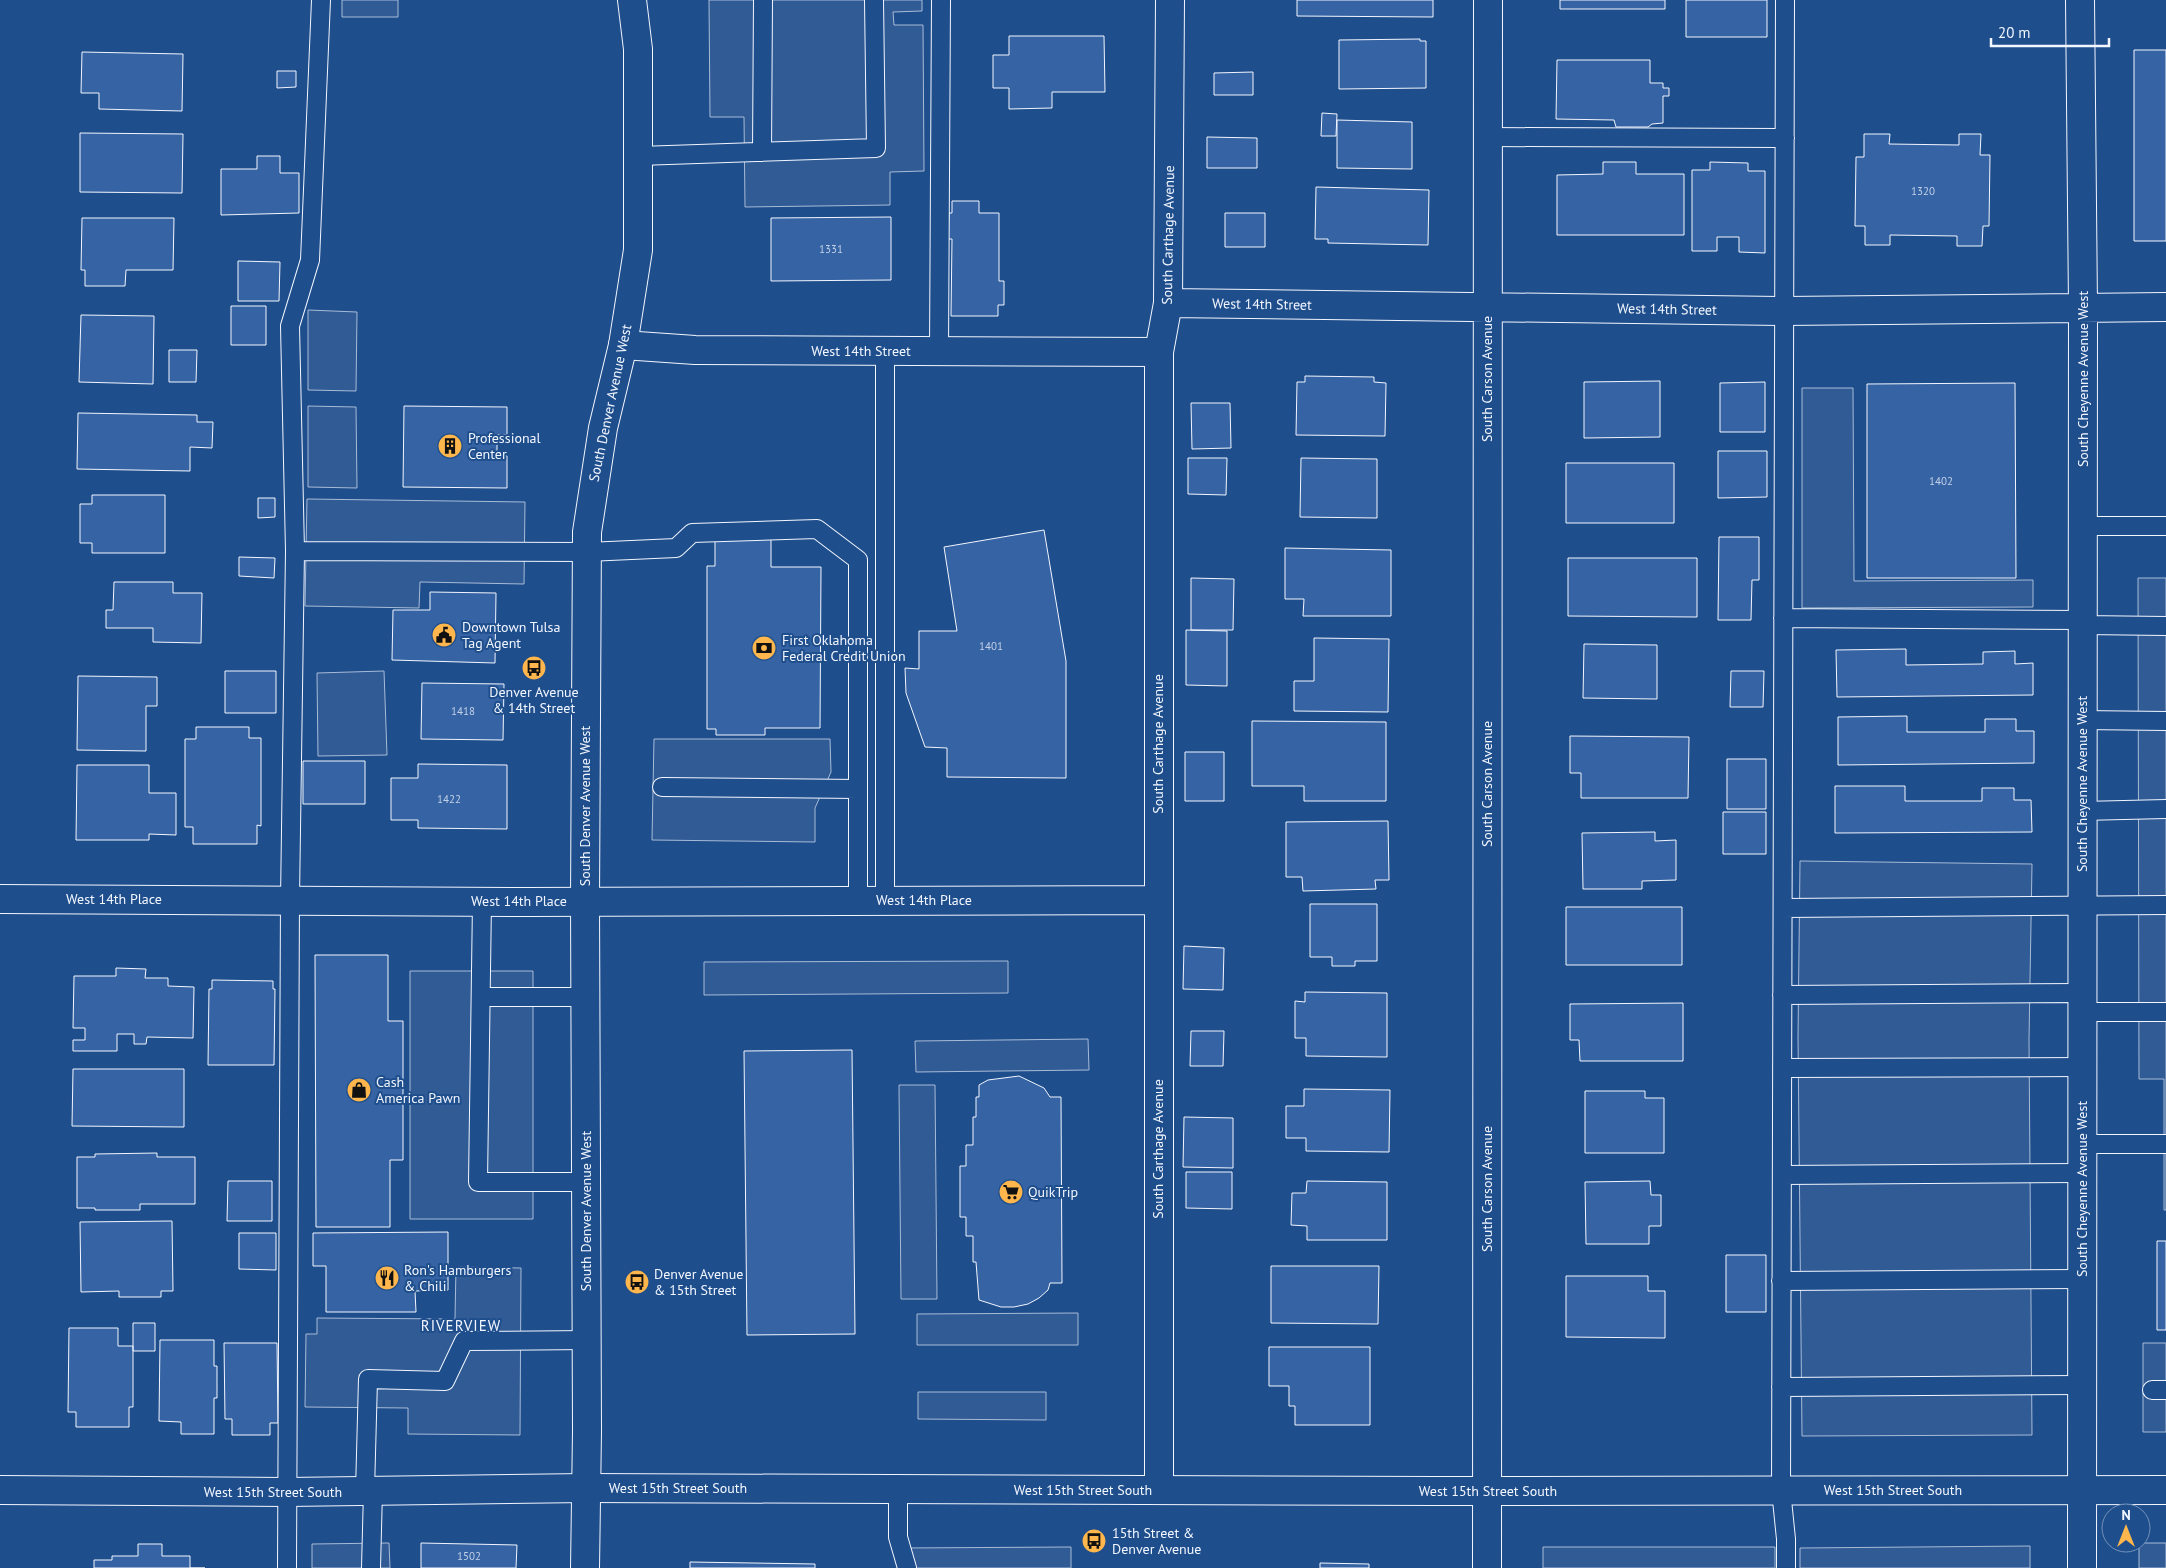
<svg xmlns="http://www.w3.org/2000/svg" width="2166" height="1568" font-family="'PT Sans',sans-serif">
<rect width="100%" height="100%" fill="#1f4e8c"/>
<path fill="#305b95" stroke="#a8bbd7" d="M 342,0 L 398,0 L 398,17 L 342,17 Z
M 709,0 L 922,0 L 922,11 L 893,12 L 894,25 L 923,25 L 924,171 L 890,172 L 890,205 L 745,207 L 744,117 L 710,117 Z
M 308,310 L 357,312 L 356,391 L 308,390 Z
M 1802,388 L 1853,388 L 1854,581 L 2033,580 L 2033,607 L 1802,608 Z
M 308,406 L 356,407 L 357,488 L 308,487 Z
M 307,499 L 525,502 L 524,584 L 420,582 L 419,608 L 305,606 Z
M 2138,578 L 2166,578 L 2166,1210 L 2164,1210 L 2164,1079 L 2139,1079 Z
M 384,671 L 387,755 L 318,756 L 317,673 Z
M 654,739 L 830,739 L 831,772 L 815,808 L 815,842 L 652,840 Z
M 1800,861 L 2032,864 L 2029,1040 L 2032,1435 L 1802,1436 L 1798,1037 Z
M 1008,961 L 1008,993 L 704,995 L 704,962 Z
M 410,971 L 533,971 L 533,1219 L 410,1219 Z
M 1088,1039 L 1089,1070 L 916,1072 L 915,1041 Z
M 899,1085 L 935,1085 L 937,1299 L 901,1299 Z
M 456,1267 L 521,1268 L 520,1435 L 408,1434 L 408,1408 L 305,1407 L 306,1334 L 317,1334 L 317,1318 L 455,1319 Z
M 1078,1313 L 1078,1345 L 917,1345 L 917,1314 Z
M 2143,1343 L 2166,1343 L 2166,1432 L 2143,1432 Z
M 918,1392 L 1046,1392 L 1046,1420 L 918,1419 Z
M 389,1543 L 390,1568 L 312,1568 L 312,1544 Z
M 2139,1543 L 2166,1543 L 2166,1568 L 2139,1568 Z
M 2030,1546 L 2030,1568 L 1800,1568 L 1800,1548 Z
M 1071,1547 L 1071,1568 L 903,1568 L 903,1548 Z
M 1543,1547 L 1775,1547 L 1775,1568 L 1543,1568 Z"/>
<path fill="#3563a3" stroke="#f2f6ff" d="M 1297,0 L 1433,0 L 1433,17 L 1297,16 Z
M 1560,0 L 1665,0 L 1665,9 L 1560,9 Z
M 1686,0 L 1767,0 L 1767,37 L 1686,37 Z
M 1009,36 L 1104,36 L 1105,92 L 1052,92 L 1052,108 L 1009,109 L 1009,88 L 993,88 L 993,55 L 1009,55 Z
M 1420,39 L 1420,41 L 1426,41 L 1426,88 L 1339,89 L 1339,40 Z
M 2134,50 L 2166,50 L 2166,241 L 2134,241 Z
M 82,52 L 183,54 L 182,111 L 99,109 L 99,93 L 81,93 Z
M 1557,60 L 1650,60 L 1650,83 L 1663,83 L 1663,88 L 1669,88 L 1669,96 L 1663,96 L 1663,123 L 1652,124 L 1648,127 L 1616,127 L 1614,120 L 1556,119 Z
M 277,71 L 296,71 L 296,87 L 277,88 Z
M 1253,72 L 1253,95 L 1214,95 L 1214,73 Z
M 1322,113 L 1337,114 L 1336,136 L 1321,136 Z
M 1337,120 L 1412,122 L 1412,169 L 1337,168 Z
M 80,133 L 183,134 L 182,193 L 80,192 Z
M 1864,134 L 1890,134 L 1889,144 L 1959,145 L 1959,134 L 1981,134 L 1980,155 L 1990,155 L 1989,226 L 1983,226 L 1982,246 L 1957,246 L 1957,236 L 1890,235 L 1890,245 L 1865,245 L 1865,226 L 1855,226 L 1856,157 L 1864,157 Z
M 1207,137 L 1257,138 L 1257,168 L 1207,168 Z
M 257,156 L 280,156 L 280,173 L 299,173 L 299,213 L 221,215 L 221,169 L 257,169 Z
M 1603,162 L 1636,162 L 1636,174 L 1684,174 L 1684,235 L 1557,235 L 1557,175 L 1603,174 Z
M 1710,162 L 1748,163 L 1748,171 L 1765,171 L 1765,253 L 1739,252 L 1739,237 L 1717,237 L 1717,251 L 1692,251 L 1692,170 L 1710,170 Z
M 1316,187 L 1429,190 L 1428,245 L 1328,243 L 1328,239 L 1315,239 Z
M 952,201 L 979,201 L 979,213 L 999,213 L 999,281 L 1004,281 L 1004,305 L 998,305 L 998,316 L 951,316 L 952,239 L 948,239 L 949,213 L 952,213 Z
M 1225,213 L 1265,213 L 1265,247 L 1225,247 Z
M 891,217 L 891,280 L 771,281 L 771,218 Z
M 82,218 L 174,218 L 173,270 L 126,270 L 125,286 L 85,286 L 85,270 L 81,270 Z
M 238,261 L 280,262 L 279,301 L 238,301 Z
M 231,306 L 266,306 L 266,345 L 231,345 Z
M 81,315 L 154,316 L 153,384 L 79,382 Z
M 169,350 L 197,350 L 196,382 L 169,382 Z
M 1305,376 L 1374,377 L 1374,382 L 1386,383 L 1385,436 L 1296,435 L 1297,382 L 1305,382 Z
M 1660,381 L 1660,437 L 1584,438 L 1584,382 Z
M 1765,382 L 1765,432 L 1720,432 L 1720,383 Z
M 2015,383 L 2016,578 L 1867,578 L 1867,384 Z
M 1191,403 L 1230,403 L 1231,448 L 1192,449 Z
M 404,406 L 507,407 L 507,435 L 497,435 L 497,456 L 507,456 L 507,488 L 403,487 Z
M 78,413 L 197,415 L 197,422 L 213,422 L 212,448 L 190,447 L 190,471 L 77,469 Z
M 1718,451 L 1767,451 L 1767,497 L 1718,498 Z
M 1188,458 L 1227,458 L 1226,495 L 1188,494 Z
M 1301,458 L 1377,459 L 1377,518 L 1300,517 Z
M 1566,463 L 1674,463 L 1674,523 L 1566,523 Z
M 92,495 L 165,495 L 165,553 L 92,553 L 92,543 L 80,543 L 80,504 L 92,504 Z
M 258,498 L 275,498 L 275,517 L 258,518 Z
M 1044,530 L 1066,661 L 1066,778 L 947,777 L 947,748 L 925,747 L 906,693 L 905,668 L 919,669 L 919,631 L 957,631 L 944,547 Z
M 715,536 L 771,536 L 771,567 L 821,567 L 820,728 L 765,728 L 765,735 L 716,735 L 716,729 L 707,729 L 707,566 L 715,566 Z
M 1719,537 L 1759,537 L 1759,580 L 1752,580 L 1751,620 L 1718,620 Z
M 1285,548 L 1391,550 L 1391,616 L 1303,616 L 1304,599 L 1285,599 Z
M 239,557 L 275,558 L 274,578 L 239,576 Z
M 1568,558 L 1697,558 L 1697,617 L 1568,616 Z
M 1191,578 L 1234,579 L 1233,630 L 1191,630 Z
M 114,582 L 173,582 L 173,593 L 202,593 L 201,643 L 153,642 L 153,628 L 106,628 L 106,610 L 113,610 Z
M 430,592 L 496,593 L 495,663 L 392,660 L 393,610 L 430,610 Z
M 1186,630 L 1227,631 L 1227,686 L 1186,685 Z
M 1314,638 L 1389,639 L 1388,712 L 1294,711 L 1294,681 L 1314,681 Z
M 1584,644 L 1657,645 L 1657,699 L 1583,698 Z
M 1906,649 L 1906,665 L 1983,664 L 1983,652 L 2015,651 L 2015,664 L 2033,663 L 2033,695 L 1837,697 L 1836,650 Z
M 225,671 L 276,671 L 276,713 L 225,713 Z
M 1731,671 L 1764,671 L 1763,707 L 1730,707 Z
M 78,676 L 157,677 L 157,706 L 146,706 L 146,751 L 77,750 Z
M 422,683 L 504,684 L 503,740 L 421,739 Z
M 1907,716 L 1907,732 L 1985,732 L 1985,719 L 2016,719 L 2016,731 L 2034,731 L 2034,763 L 1838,765 L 1838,717 Z
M 1252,721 L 1386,722 L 1386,801 L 1304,801 L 1304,786 L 1252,786 Z
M 196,727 L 249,727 L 249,738 L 261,738 L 261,826 L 257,825 L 257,844 L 193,844 L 193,827 L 185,827 L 185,739 L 196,739 Z
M 1570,736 L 1689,737 L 1688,798 L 1581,798 L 1581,773 L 1570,773 Z
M 1185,752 L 1224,752 L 1224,801 L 1185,801 Z
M 1727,759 L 1766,759 L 1766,809 L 1727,809 Z
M 303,761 L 365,761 L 365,804 L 303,804 Z
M 418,764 L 507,765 L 507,829 L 418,828 L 418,820 L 391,820 L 391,778 L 418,778 Z
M 77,765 L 149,765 L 149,793 L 176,793 L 176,835 L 149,834 L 149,840 L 76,840 Z
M 1835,786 L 1905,786 L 1905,801 L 1982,801 L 1982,788 L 2014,788 L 2014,800 L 2031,800 L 2032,832 L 1835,833 Z
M 1723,812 L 1766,812 L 1766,854 L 1723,854 Z
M 1388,821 L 1389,880 L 1375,880 L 1376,889 L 1303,891 L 1302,877 L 1286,877 L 1286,822 Z
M 1655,832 L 1655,841 L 1676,840 L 1676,880 L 1642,881 L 1642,889 L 1583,889 L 1582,833 Z
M 1310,904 L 1377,904 L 1377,961 L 1355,961 L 1355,966 L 1332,966 L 1332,957 L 1310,957 Z
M 1566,907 L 1682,907 L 1682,965 L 1566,965 Z
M 1184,946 L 1224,948 L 1223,990 L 1183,989 Z
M 315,955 L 388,955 L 388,1021 L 403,1021 L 403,1160 L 390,1160 L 390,1227 L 316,1227 Z
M 116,968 L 146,969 L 145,978 L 168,978 L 168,986 L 194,987 L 193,1038 L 147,1037 L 146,1044 L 134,1044 L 134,1034 L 117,1034 L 117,1051 L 73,1051 L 73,1040 L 85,1040 L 85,1028 L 73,1028 L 74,976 L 116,976 Z
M 212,980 L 273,981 L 273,989 L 275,989 L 274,1065 L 208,1065 L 209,989 L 212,989 Z
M 1305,992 L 1387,993 L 1387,1057 L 1306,1056 L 1306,1038 L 1295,1038 L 1295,1001 L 1305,1002 Z
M 1683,1003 L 1683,1061 L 1580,1061 L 1579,1040 L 1570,1040 L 1570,1004 Z
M 1191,1031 L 1224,1031 L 1223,1066 L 1190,1066 Z
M 852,1050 L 855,1334 L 747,1335 L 744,1051 Z
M 73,1069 L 184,1069 L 184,1127 L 72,1126 Z
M 1019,1076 L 1044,1088 L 1050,1097 L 1061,1097 L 1062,1283 L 1050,1283 L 1048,1290 L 1039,1298 L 1028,1304 L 1014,1307 L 1001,1307 L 979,1300 L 976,1262 L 973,1262 L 973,1236 L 966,1236 L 966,1217 L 960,1217 L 960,1166 L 966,1166 L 966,1145 L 973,1145 L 973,1117 L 976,1117 L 976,1097 L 979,1097 L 979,1085 L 988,1080 Z
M 1304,1089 L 1390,1090 L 1389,1152 L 1306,1151 L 1306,1138 L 1286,1138 L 1286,1106 L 1304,1106 Z
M 1585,1091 L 1645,1091 L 1645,1098 L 1664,1098 L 1664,1153 L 1585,1153 Z
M 1184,1117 L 1233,1118 L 1233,1168 L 1183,1167 Z
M 157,1153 L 157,1157 L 195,1157 L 195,1204 L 140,1204 L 140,1210 L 95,1210 L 95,1208 L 77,1208 L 77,1157 L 95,1157 L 95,1154 Z
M 1186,1172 L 1232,1172 L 1232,1209 L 1186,1208 Z
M 228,1181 L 272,1181 L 272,1221 L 227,1221 Z
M 1307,1181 L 1387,1182 L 1387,1240 L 1307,1240 L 1307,1226 L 1291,1225 L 1292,1193 L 1306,1193 Z
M 1650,1181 L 1651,1195 L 1661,1195 L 1661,1226 L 1649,1226 L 1649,1244 L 1586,1244 L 1585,1182 Z
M 172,1221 L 173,1291 L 161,1291 L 161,1297 L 119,1297 L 119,1291 L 81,1292 L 80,1222 Z
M 448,1232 L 448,1290 L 415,1291 L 416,1312 L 326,1312 L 326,1266 L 313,1266 L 313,1233 Z
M 239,1233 L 276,1233 L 276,1270 L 239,1269 Z
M 2157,1241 L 2166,1241 L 2166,1330 L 2157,1330 Z
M 1726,1255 L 1766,1255 L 1766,1312 L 1726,1312 Z
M 1271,1266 L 1379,1266 L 1378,1324 L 1271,1323 Z
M 1566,1276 L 1648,1276 L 1648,1291 L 1665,1291 L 1665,1338 L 1566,1337 Z
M 133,1323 L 155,1323 L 155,1351 L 133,1351 Z
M 69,1328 L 118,1328 L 118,1346 L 133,1346 L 133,1407 L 129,1407 L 129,1427 L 76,1427 L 76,1412 L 68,1412 Z
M 160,1340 L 214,1340 L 214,1366 L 217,1366 L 217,1398 L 214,1398 L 214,1434 L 181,1434 L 181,1422 L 159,1421 Z
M 224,1343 L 277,1343 L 278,1423 L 270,1423 L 270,1435 L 232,1435 L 232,1419 L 225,1419 Z
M 1269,1347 L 1370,1347 L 1370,1425 L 1295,1425 L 1295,1406 L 1289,1406 L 1289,1386 L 1269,1386 Z
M 421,1543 L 517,1545 L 516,1568 L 421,1568 Z
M 138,1544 L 162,1544 L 162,1556 L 190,1556 L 190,1568 L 205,1568 L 94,1568 L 94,1560 L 112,1560 L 112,1556 L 138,1556 Z
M 690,1562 L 815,1564 L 815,1568 L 690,1568 Z
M 1320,1563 L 1369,1564 L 1369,1568 L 1320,1568 Z"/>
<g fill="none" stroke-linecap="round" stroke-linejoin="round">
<defs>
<path id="service" d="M 1785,0 L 1781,1490 L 1786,1539 L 1786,1568
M 1488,137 L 1785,138
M 762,152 L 763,0
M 639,156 L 876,148 L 874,0
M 885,351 L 885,901
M 939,351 L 941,0
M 2083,526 L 2166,526
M 295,551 L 587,552 L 676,548 L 692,533 L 817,529 L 858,560 L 858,901
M 1783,618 L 2083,620
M 2083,625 L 2166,626
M 2082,720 L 2166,721
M 662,787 L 858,789
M 2082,811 L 2166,809
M 482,901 L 478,1182 L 586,1182
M 1783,908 L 2166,905
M 1782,995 L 2082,993
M 481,997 L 585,997
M 2082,1012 L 2166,1012
M 1782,1068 L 2082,1067
M 2082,1144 L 2166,1144
M 1782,1175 L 2082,1173
M 1781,1281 L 2082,1279
M 1781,1387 L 2082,1385
M 2152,1390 L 2166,1390
M 898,1489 L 898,1537 L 907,1568
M 365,1491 L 368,1379 L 445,1381 L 464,1341 L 587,1340
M 287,1568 L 290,899 L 295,551 L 290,326 L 310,260 L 321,0
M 371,1568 L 373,1491"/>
<path id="minor" d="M 2080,0 L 2083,307 L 2082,1568
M 1168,303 L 1784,311 L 2166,307
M 623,345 L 695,350 L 1159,352
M 0,899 L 526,902 L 1158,900
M 0,1490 L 287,1492 L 586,1488
M 1159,1490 L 1159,352 L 1168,303 L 1170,0
M 1487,1568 L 1488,0"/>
<path id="secondary" d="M 586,1488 L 1437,1491 L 2166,1490"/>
<path id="primary" d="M 585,1568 L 587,1431 L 585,902 L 587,532 L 603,428 L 623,345 L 638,250 L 638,49 L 632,0"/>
</defs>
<use href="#service" stroke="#f2f6ff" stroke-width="20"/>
<use href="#minor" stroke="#f2f6ff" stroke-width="30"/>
<use href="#secondary" stroke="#f2f6ff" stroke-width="30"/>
<use href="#primary" stroke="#f2f6ff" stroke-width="30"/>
<use href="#service" stroke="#1f4e8c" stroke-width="18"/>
<use href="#minor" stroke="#1f4e8c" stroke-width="28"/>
<use href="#secondary" stroke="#1f4e8c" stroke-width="28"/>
<use href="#primary" stroke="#1f4e8c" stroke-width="28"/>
</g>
<defs>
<symbol id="building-disc" viewBox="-11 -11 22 22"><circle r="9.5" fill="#ffb74d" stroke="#1f4e8c"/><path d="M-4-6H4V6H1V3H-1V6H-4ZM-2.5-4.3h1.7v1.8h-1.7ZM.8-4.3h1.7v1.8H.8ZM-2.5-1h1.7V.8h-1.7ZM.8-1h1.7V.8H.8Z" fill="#111"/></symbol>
<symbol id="civic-disc" viewBox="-11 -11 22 22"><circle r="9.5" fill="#ffb74d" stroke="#1f4e8c"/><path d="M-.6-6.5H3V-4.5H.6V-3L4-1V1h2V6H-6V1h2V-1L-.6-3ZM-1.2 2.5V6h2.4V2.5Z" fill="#111"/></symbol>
<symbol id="bank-disc" viewBox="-11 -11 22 22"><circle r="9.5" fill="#ffb74d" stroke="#1f4e8c"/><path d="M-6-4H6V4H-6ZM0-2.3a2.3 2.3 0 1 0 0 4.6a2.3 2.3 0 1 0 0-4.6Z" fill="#111"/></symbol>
<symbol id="bus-disc" viewBox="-11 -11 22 22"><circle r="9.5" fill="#ffb74d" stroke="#1f4e8c"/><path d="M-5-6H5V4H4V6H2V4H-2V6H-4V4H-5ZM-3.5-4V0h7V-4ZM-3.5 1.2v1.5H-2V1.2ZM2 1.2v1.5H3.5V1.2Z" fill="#111"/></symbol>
<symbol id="shop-disc" viewBox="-11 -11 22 22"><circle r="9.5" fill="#ffb74d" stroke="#1f4e8c"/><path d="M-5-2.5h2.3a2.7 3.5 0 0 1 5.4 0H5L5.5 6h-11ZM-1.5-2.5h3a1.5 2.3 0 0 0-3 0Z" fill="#111"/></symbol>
<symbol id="supermarket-disc" viewBox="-11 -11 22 22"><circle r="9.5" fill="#ffb74d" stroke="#1f4e8c"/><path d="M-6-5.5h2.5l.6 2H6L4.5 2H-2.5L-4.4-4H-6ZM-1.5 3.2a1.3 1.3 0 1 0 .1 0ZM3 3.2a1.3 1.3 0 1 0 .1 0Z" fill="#111"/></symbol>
<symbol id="restaurant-disc" viewBox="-11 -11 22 22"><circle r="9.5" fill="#ffb74d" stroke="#1f4e8c"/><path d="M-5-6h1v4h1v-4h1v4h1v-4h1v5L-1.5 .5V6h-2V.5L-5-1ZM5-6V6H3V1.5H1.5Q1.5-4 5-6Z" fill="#111"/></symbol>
</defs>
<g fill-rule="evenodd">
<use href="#building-disc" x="436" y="432" width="28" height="28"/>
<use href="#civic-disc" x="430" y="621" width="28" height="28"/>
<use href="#bank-disc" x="750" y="634" width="28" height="28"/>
<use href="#bus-disc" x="520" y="654" width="28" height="28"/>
<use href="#shop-disc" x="345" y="1076" width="28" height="28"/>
<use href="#supermarket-disc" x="997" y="1178" width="28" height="28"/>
<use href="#restaurant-disc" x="373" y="1264" width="28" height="28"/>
<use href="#bus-disc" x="623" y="1268" width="28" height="28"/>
<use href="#bus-disc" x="1080" y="1527" width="28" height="28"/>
</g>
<g text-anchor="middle" stroke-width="4" stroke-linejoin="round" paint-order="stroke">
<g font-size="11" fill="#c3d1e8">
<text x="1923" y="195">1320</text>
<text x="831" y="253">1331</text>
<text x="1941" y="485">1402</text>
<text x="991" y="650">1401</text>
<text x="463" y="715">1418</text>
<text x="449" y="803">1422</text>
<text x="469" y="1560">1502</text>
</g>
<g font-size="14" fill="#f2f6ff" stroke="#1f4e8c">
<text transform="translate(1168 235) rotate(-89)" y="5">South Carthage Avenue</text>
<text transform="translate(1262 304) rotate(1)" y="5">West 14th Street</text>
<text transform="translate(1667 309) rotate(1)" y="5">West 14th Street</text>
<text x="861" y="356">West 14th Street</text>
<text transform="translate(1487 379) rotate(-90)" y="5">South Carson Avenue</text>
<text transform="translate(2083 379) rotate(-90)" y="5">South Cheyenne Avenue West</text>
<text transform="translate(610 403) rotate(-78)" y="5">South Denver Avenue West</text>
<text transform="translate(1158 744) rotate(-90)" y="5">South Carthage Avenue</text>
<text transform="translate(1487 784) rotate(-90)" y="5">South Carson Avenue</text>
<text transform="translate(2082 784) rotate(-90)" y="5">South Cheyenne Avenue West</text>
<text transform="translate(585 806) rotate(-90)" y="5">South Denver Avenue West</text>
<text x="114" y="904">West 14th Place</text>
<text x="924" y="905">West 14th Place</text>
<text x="519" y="906">West 14th Place</text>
<text transform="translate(1158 1149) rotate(-90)" y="5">South Carthage Avenue</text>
<text transform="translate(1487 1189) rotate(-90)" y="5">South Carson Avenue</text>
<text transform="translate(2082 1189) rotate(-90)" y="5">South Cheyenne Avenue West</text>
<text transform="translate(586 1211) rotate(-90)" y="5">South Denver Avenue West</text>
<text x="678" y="1493">West 15th Street South</text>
<text x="1083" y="1495">West 15th Street South</text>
<text x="1893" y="1495">West 15th Street South</text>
<text x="1488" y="1496">West 15th Street South</text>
<text x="273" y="1497">West 15th Street South</text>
</g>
<g font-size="14" fill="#f2f6ff" stroke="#1f4e8c" text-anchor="start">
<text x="468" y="443">Professional<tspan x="468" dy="16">Center</tspan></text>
<text x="462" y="632">Downtown Tulsa<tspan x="462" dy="16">Tag Agent</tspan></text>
<text x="782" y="645">First Oklahoma<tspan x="782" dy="16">Federal Credit Union</tspan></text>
<text x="534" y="697" text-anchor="middle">Denver Avenue<tspan x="534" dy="16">&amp; 14th Street</tspan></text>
<text x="376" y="1087">Cash<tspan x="376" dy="16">America Pawn</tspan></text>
<text x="1028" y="1197">QuikTrip</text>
<text x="404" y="1275">Ron's Hamburgers<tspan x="404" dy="16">&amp; Chili</tspan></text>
<text x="654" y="1279">Denver Avenue<tspan x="654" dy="16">&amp; 15th Street</tspan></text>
<text x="1112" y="1538">15th Street &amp;<tspan x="1112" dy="16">Denver Avenue</tspan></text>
</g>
<g font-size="15" letter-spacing="1" fill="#f2f6ff" stroke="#1f4e8c">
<text x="461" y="1331">RIVERVIEW</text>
</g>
</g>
<g transform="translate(2126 1528)"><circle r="24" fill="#1f4e8c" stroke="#7391ba"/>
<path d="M0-4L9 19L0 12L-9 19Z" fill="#ffb74d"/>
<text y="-8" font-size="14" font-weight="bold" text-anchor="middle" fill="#f2f6ff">N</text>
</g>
<path d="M1991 38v8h118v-8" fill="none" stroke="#f2f6ff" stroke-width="2.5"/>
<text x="1998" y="38" font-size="15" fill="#f2f6ff" stroke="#1f4e8c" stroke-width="4" paint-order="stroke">20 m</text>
</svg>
